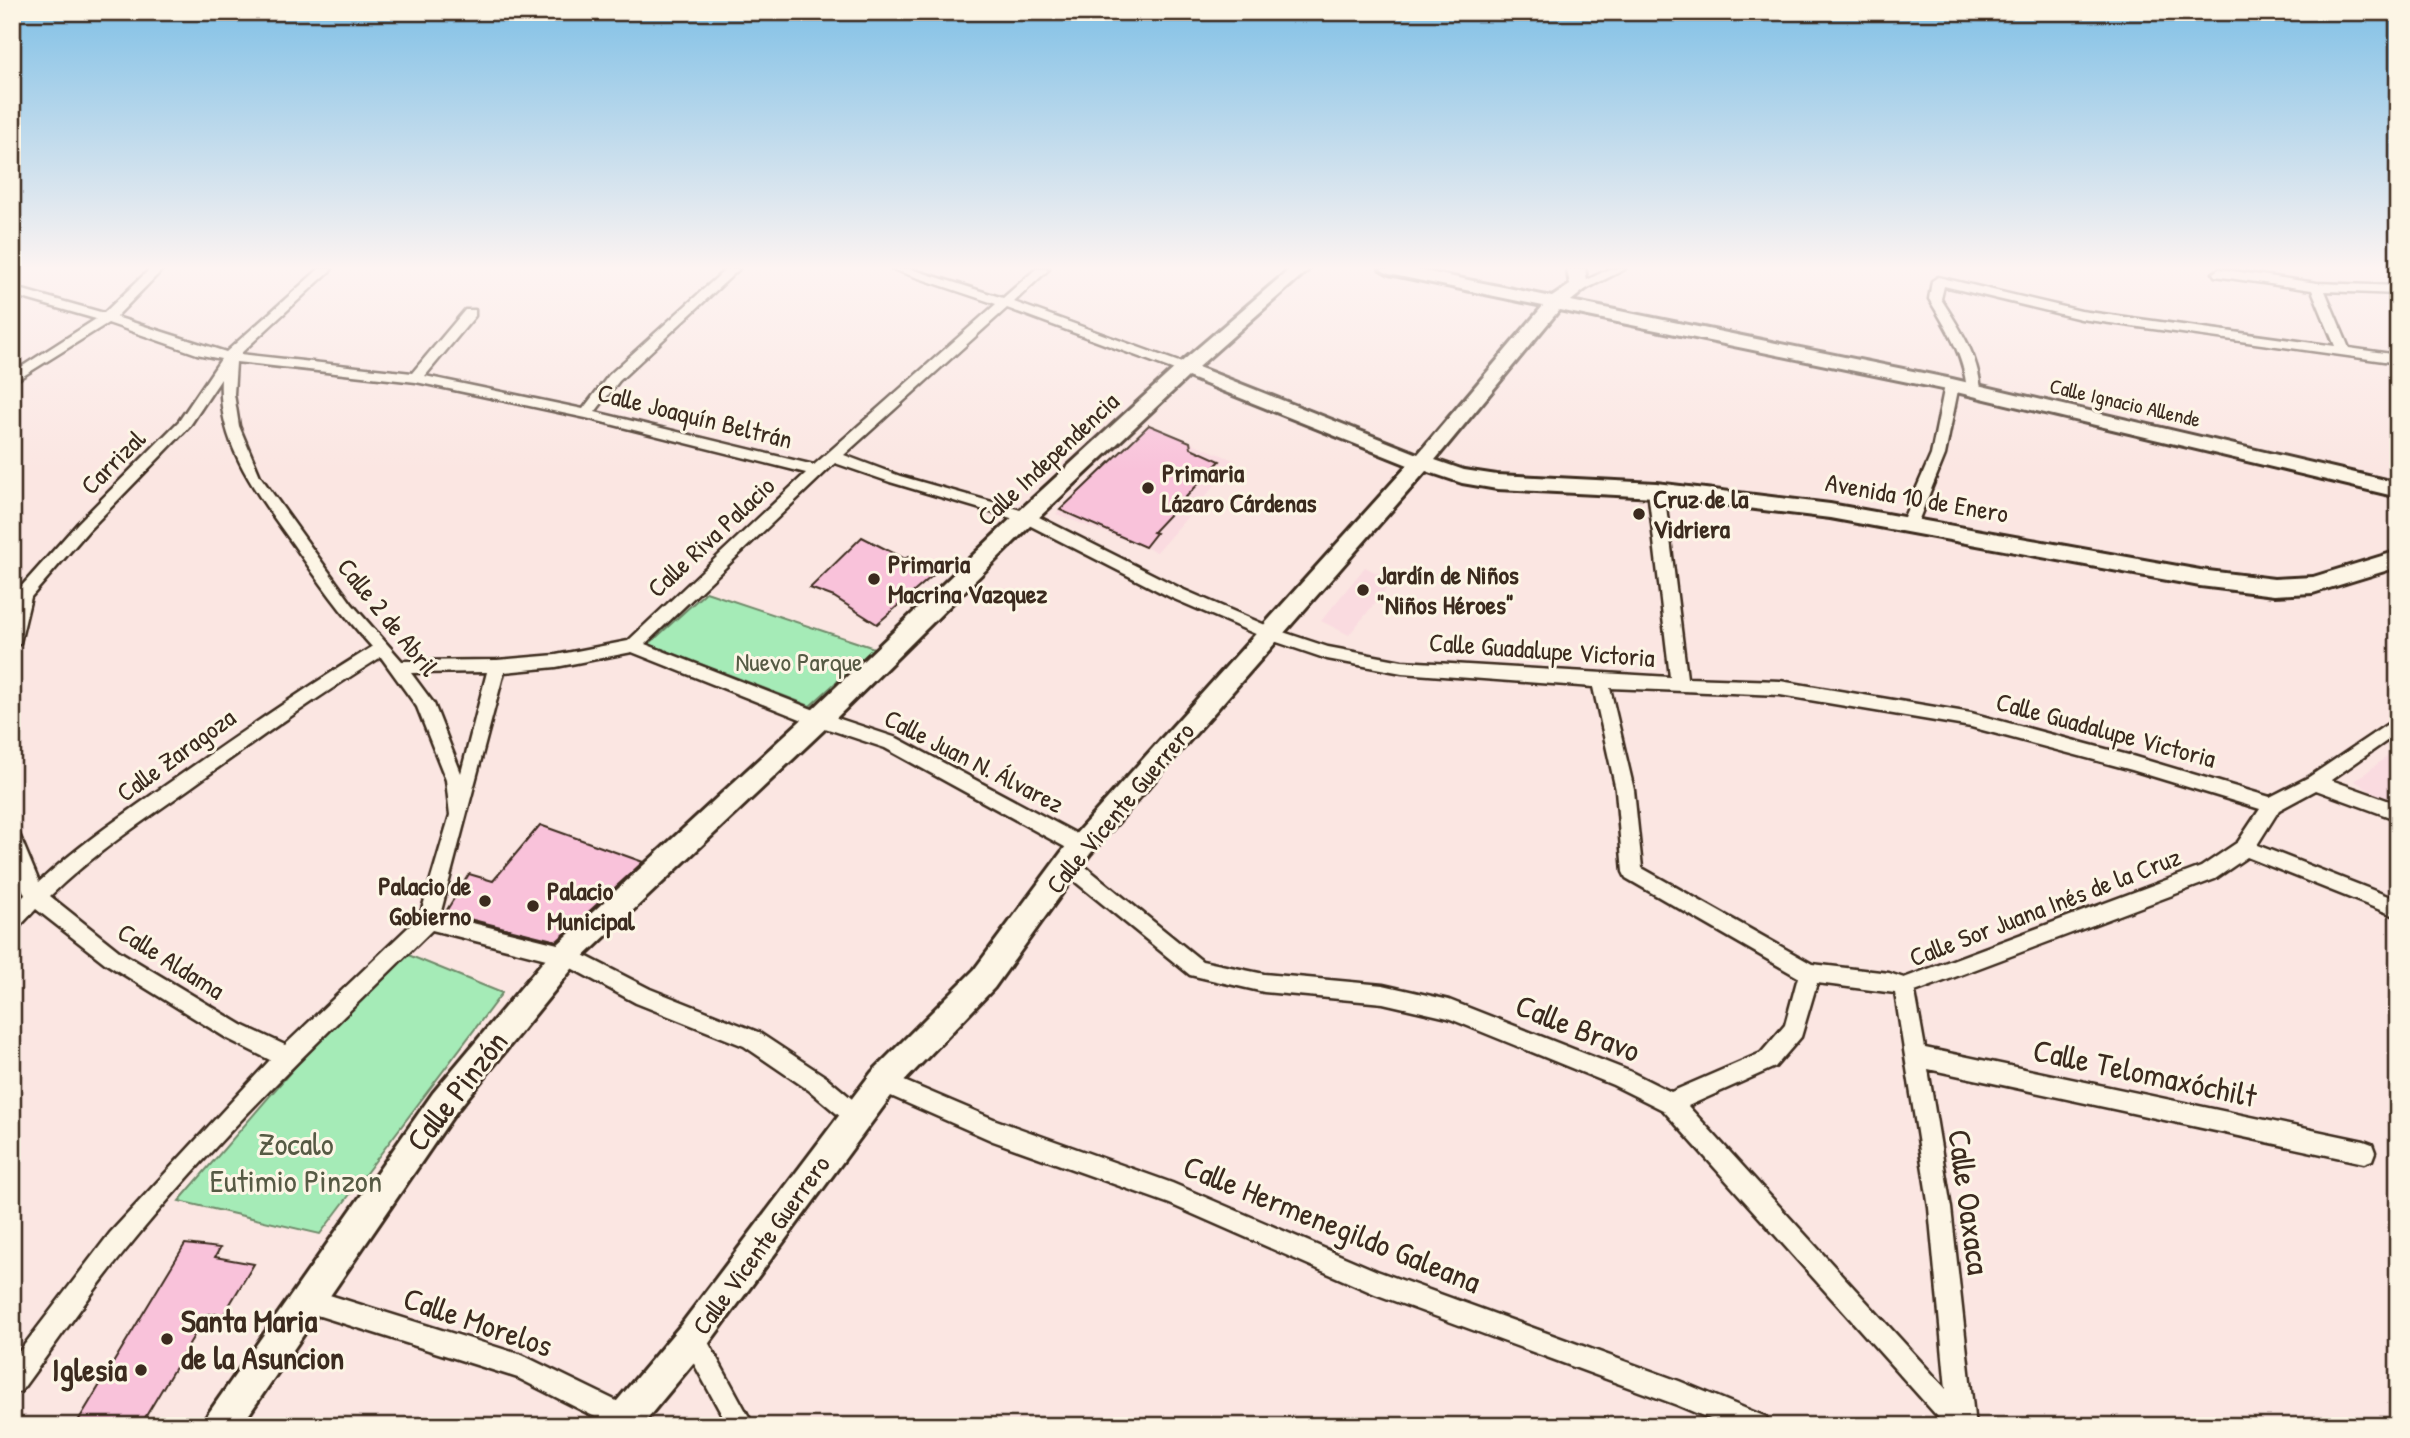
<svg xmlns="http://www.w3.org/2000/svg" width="2410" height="1438" font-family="'Patrick Hand',sans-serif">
<rect width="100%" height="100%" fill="#fbe6e2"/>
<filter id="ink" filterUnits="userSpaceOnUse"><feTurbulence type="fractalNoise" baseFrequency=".0143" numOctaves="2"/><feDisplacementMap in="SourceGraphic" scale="14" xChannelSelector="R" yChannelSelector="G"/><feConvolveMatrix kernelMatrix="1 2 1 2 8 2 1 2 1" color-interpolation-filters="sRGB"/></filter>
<g filter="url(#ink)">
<path fill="#fadbe0" d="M 1149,425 L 1236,461 L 1157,552 L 1056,514 Z
M 1365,567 L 1393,581 L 1349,635 L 1321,621 Z
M 2398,748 L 2398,809 L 2355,781 Z"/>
<path fill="#a5ebb7" stroke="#708a6a" stroke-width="2" d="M 706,592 L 874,648 L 810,706 L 649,644 Z
M 396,950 L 502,993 L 320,1234 L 179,1201 Z"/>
<path fill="#f9c2da" stroke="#3b2a1e" stroke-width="2" d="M 1149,425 L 1190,442 L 1191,448 L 1220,461 L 1153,532 L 1156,533 L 1145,547 L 1060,510 Z
M 862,537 L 905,559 L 908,557 L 939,570 L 877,624 L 834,597 L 810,588 Z
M 540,825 L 643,862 L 557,941 L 445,913 L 469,874 L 493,881 Z
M 185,1244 L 220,1248 L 215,1257 L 254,1264 L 224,1314 L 207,1314 L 140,1426 L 75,1426 Z"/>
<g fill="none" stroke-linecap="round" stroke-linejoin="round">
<defs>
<path id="street" d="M 150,269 L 163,269 L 116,317 L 226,352 L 319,269 L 332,269 L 240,354 L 412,373 L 465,310 L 475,310 L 475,316 L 425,376 L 583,409 L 609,375 L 726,269 L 739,269 L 619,381 L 595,412 L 814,465 L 996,304 L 892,269 L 911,269 L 1003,298 L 1036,269 L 1049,269 L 1014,302 L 1190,366 L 1190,372 L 1180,372 L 1007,308 L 844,455 L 900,476 L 1031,513 L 1184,590 L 1277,630 L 1328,647 L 1402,661 L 1670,677 L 1648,490 L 1656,485 L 1664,490 L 1687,678 L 1780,681 L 1971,713 L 2132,756 L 2270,797 L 2309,777 L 2398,717 L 2398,733 L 2331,780 L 2398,804 L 2398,820 L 2316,790 L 2279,810 L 2257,845 L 2398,900 L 2398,917 L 2247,857 L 2215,879 L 1915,992 L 1925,1048 L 2364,1141 L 2372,1144 L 2375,1152 L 2372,1160 L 2364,1163 L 1928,1069 L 1951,1208 L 1975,1426 L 1946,1426 L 1663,1110 L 1613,1085 L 1448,1018 L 1383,1003 L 1264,992 L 1190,975 L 1062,871 L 1059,865 L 1062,859 L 1069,857 L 1076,859 L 1202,961 L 1264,974 L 1383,985 L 1449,1000 L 1629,1071 L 1671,1092 L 1761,1053 L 1785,1025 L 1798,977 L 1626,878 L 1623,872 L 1616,790 L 1593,687 L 1402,673 L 1327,659 L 1265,638 L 1172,598 L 1021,521 L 890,482 L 835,463 L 645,644 L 825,714 L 897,738 L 1088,840 L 1090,846 L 1088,852 L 1081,854 L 1074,852 L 885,748 L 813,724 L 632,652 L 556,667 L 504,672 L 440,915 L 566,946 L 650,989 L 758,1032 L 826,1077 L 864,1109 L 867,1116 L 864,1123 L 856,1127 L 848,1123 L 810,1091 L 744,1046 L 636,1003 L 562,963 L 432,930 C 327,1033 219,1135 126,1250 C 89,1295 56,1344 21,1391 L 12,1394 L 12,1361 L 110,1233 L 270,1060 L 228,1039 L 105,963 L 36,909 L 19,927 L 12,930 L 12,907 L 25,895 L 12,864 L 12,832 L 19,834 L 39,882 C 81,843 129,811 176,778 C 240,733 305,688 372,647 C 342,614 318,580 293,544 C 258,495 217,444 221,379 L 189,427 L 88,531 L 31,597 L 20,643 L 12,649 L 12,586 L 20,588 L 78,523 L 179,421 L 221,359 L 197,354 L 108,323 L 12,383 L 12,373 L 96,319 L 12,295 L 12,287 L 104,313 ZM 236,362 L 416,382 L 586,418 L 806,473 L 628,641 L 556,655 L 497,660 L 402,661 L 352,604 L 260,476 L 239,426 L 234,394 ZM 381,657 L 417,707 L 446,780 L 450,815 L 420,916 L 285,1045 L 242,1025 L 119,951 L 50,896 C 92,855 142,822 190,788 C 252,743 315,698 381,657 ZM 487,672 L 461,773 L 434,704 L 411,673 ZM 1610,688 L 1780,695 L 1971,727 L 2132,770 L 2260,809 L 2238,842 L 2201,867 L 1904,978 L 1889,973 L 1812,964 L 1642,868 L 1634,790 ZM 1817,983 L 1895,993 L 1929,1208 L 1946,1389 L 1688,1106 L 1775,1067 L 1801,1037 Z
M 1609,269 L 1625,269 L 1584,290 L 1574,290 L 1573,287 Z
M 2219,269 L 2317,283 L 2398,286 L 2398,294 L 2325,291 L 2349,348 L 2398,355 L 2398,363 L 2081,319 L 1944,286 L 1941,299 C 1960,329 1978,355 1981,390 L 1974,394 L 1967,390 C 1964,355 1947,329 1929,299 L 1932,281 L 1938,277 L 2081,311 L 2335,346 L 2312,290 L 2215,276 L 2213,273 Z
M 1952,381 L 1959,385 L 1945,455 L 1917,524 L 1914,528 L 1904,528 L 1901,524 L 1931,455 L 1945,385 Z
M 883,1072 L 996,1120 L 1172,1183 L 1377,1271 L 1679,1381 L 1766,1417 L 1769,1426 L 1727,1426 L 1677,1405 L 1375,1294 L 1170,1204 L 993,1141 L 875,1089 L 872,1082 L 875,1075 Z
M 307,1288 L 522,1355 L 633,1409 L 637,1418 L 633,1426 L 613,1426 L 518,1378 L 307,1312 L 299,1308 L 295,1300 L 299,1292 Z
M 692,1326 L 701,1329 L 754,1426 L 728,1426 L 680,1338 L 683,1329 Z"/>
<path id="secondary" d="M 1290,269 L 1309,269 L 1198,367 L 1418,454 L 1543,306 L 1389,274 L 1380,269 L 1414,269 L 1552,297 L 1570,285 L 1567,269 L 1585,269 L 1588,287 L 1571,301 L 1952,379 L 2398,483 L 2398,497 L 1952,391 L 1559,310 L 1435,460 L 1464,470 L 1497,475 L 1656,483 L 1830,504 L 2200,570 L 2274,579 L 2313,577 L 2398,551 L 2398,567 L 2313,593 L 2274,595 L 2200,586 L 1830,518 L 1656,497 L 1497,489 L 1462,483 L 1426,471 L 1090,854 L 994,988 L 894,1092 L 704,1350 L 641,1426 L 600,1426 L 606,1414 L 680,1326 L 872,1072 L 974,970 L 1072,838 L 1408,465 L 1188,377 L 1034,522 L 828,726 L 576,964 L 455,1113 L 241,1426 L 202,1426 L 208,1414 L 433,1093 L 556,946 L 810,712 L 1018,512 L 1178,365 Z"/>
</defs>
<use href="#street" stroke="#3b2a1e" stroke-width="5"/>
<use href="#secondary" stroke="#3b2a1e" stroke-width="6"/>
<use href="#street" fill="#fcf5e5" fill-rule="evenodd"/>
<use href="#secondary" fill="#fcf5e5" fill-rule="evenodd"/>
</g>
</g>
<linearGradient id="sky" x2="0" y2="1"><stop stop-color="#80c0e6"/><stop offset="0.57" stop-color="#fdf4f2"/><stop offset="1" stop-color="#fdf4f2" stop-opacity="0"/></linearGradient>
<rect width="2410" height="470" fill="url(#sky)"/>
<g fill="#3b2a1e" stroke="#fcf5e5" stroke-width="2.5">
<circle cx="1148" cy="488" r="7"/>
<circle cx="1639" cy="514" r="7"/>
<circle cx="874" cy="579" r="7"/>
<circle cx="1363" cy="590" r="7"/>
<circle cx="485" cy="901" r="7"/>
<circle cx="533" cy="906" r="7"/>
<circle cx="167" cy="1339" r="7"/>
<circle cx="141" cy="1370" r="7"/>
</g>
<g text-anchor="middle" stroke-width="6" stroke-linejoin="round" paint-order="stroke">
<g font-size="21" fill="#3b2a1e" stroke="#fcf5e5">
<text transform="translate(2125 403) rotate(13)" y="7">Calle Ignacio Allende</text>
</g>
<g font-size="26" fill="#3b2a1e" stroke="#fcf5e5">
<text transform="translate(695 416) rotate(14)" y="9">Calle Joaquín Beltrán</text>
<text transform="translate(1048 459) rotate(-43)" y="9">Calle Independencia</text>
<text transform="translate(113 462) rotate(-45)" y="9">Carrizal</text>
<text transform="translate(1917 498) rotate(10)" y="9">Avenida 10 de Enero</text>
<text transform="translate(711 537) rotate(-43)" y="9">Calle Riva Palacio</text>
<text transform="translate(388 617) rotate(51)" y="9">Calle 2 de Abril</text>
<text transform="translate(1542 650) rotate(4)" y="9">Calle Guadalupe Victoria</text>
<text transform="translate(2106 730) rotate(15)" y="9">Calle Guadalupe Victoria</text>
<text transform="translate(176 755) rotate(-36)" y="9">Calle Zaragoza</text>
<text transform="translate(974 761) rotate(27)" y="9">Calle Juan N. Álvarez</text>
<text transform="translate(1120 808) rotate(-50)" y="9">Calle Vicente Guerrero</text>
<text transform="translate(2045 907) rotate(-21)" y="9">Calle Sor Juana Inés de la Cruz</text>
<text transform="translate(171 961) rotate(32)" y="9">Calle Aldama</text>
<text transform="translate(761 1245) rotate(-54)" y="9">Calle Vicente Guerrero</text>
</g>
<g font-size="26" font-weight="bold" fill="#3b2a1e" stroke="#fcf5e5" text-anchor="start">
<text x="1162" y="482">Primaria<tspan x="1162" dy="30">Lázaro Cárdenas</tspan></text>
<text x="1653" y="508">Cruz de la<tspan x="1653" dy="30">Vidriera</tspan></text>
<text x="888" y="573">Primaria<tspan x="888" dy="30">Macrina Vazquez</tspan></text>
<text x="1377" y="584">Jardín de Niños<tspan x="1377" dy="30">"Niños Héroes"</tspan></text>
<text x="471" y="895" text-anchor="end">Palacio de<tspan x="471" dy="30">Gobierno</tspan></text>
<text x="547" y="900">Palacio<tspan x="547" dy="30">Municipal</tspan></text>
</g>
<g font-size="26" fill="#565a44" stroke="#fcf5e5">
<text x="799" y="671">Nuevo Parque</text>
</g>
<g font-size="32" fill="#3b2a1e" stroke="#fcf5e5">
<text transform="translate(1578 1028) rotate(22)" y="11">Calle Bravo</text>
<text transform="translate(2145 1073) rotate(12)" y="11">Calle Telomaxóchilt</text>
<text transform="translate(457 1091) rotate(-52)" y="11">Calle Pinzón</text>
<text transform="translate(1969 1202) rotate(82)" y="11">Calle Oaxaca</text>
<text transform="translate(1332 1224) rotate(22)" y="11">Calle Hermenegildo Galeana</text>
<text transform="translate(478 1322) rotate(19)" y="11">Calle Morelos</text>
</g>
<g font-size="32" fill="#565a44" stroke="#fcf5e5">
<text x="296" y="1155">Zocalo<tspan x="296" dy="37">Eutimio Pinzon</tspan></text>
</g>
<g font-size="32" font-weight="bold" fill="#3b2a1e" stroke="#fcf5e5" text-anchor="start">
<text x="181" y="1332">Santa Maria<tspan x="181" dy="37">de la Asuncion</tspan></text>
<text x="127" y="1381" text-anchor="end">Iglesia</text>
</g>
</g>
<rect width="2410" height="1438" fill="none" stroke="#fcf5e5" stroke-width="42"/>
<rect x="21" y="21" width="2368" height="1396" fill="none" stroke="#3b2a1e" stroke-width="2.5" filter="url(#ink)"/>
</svg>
